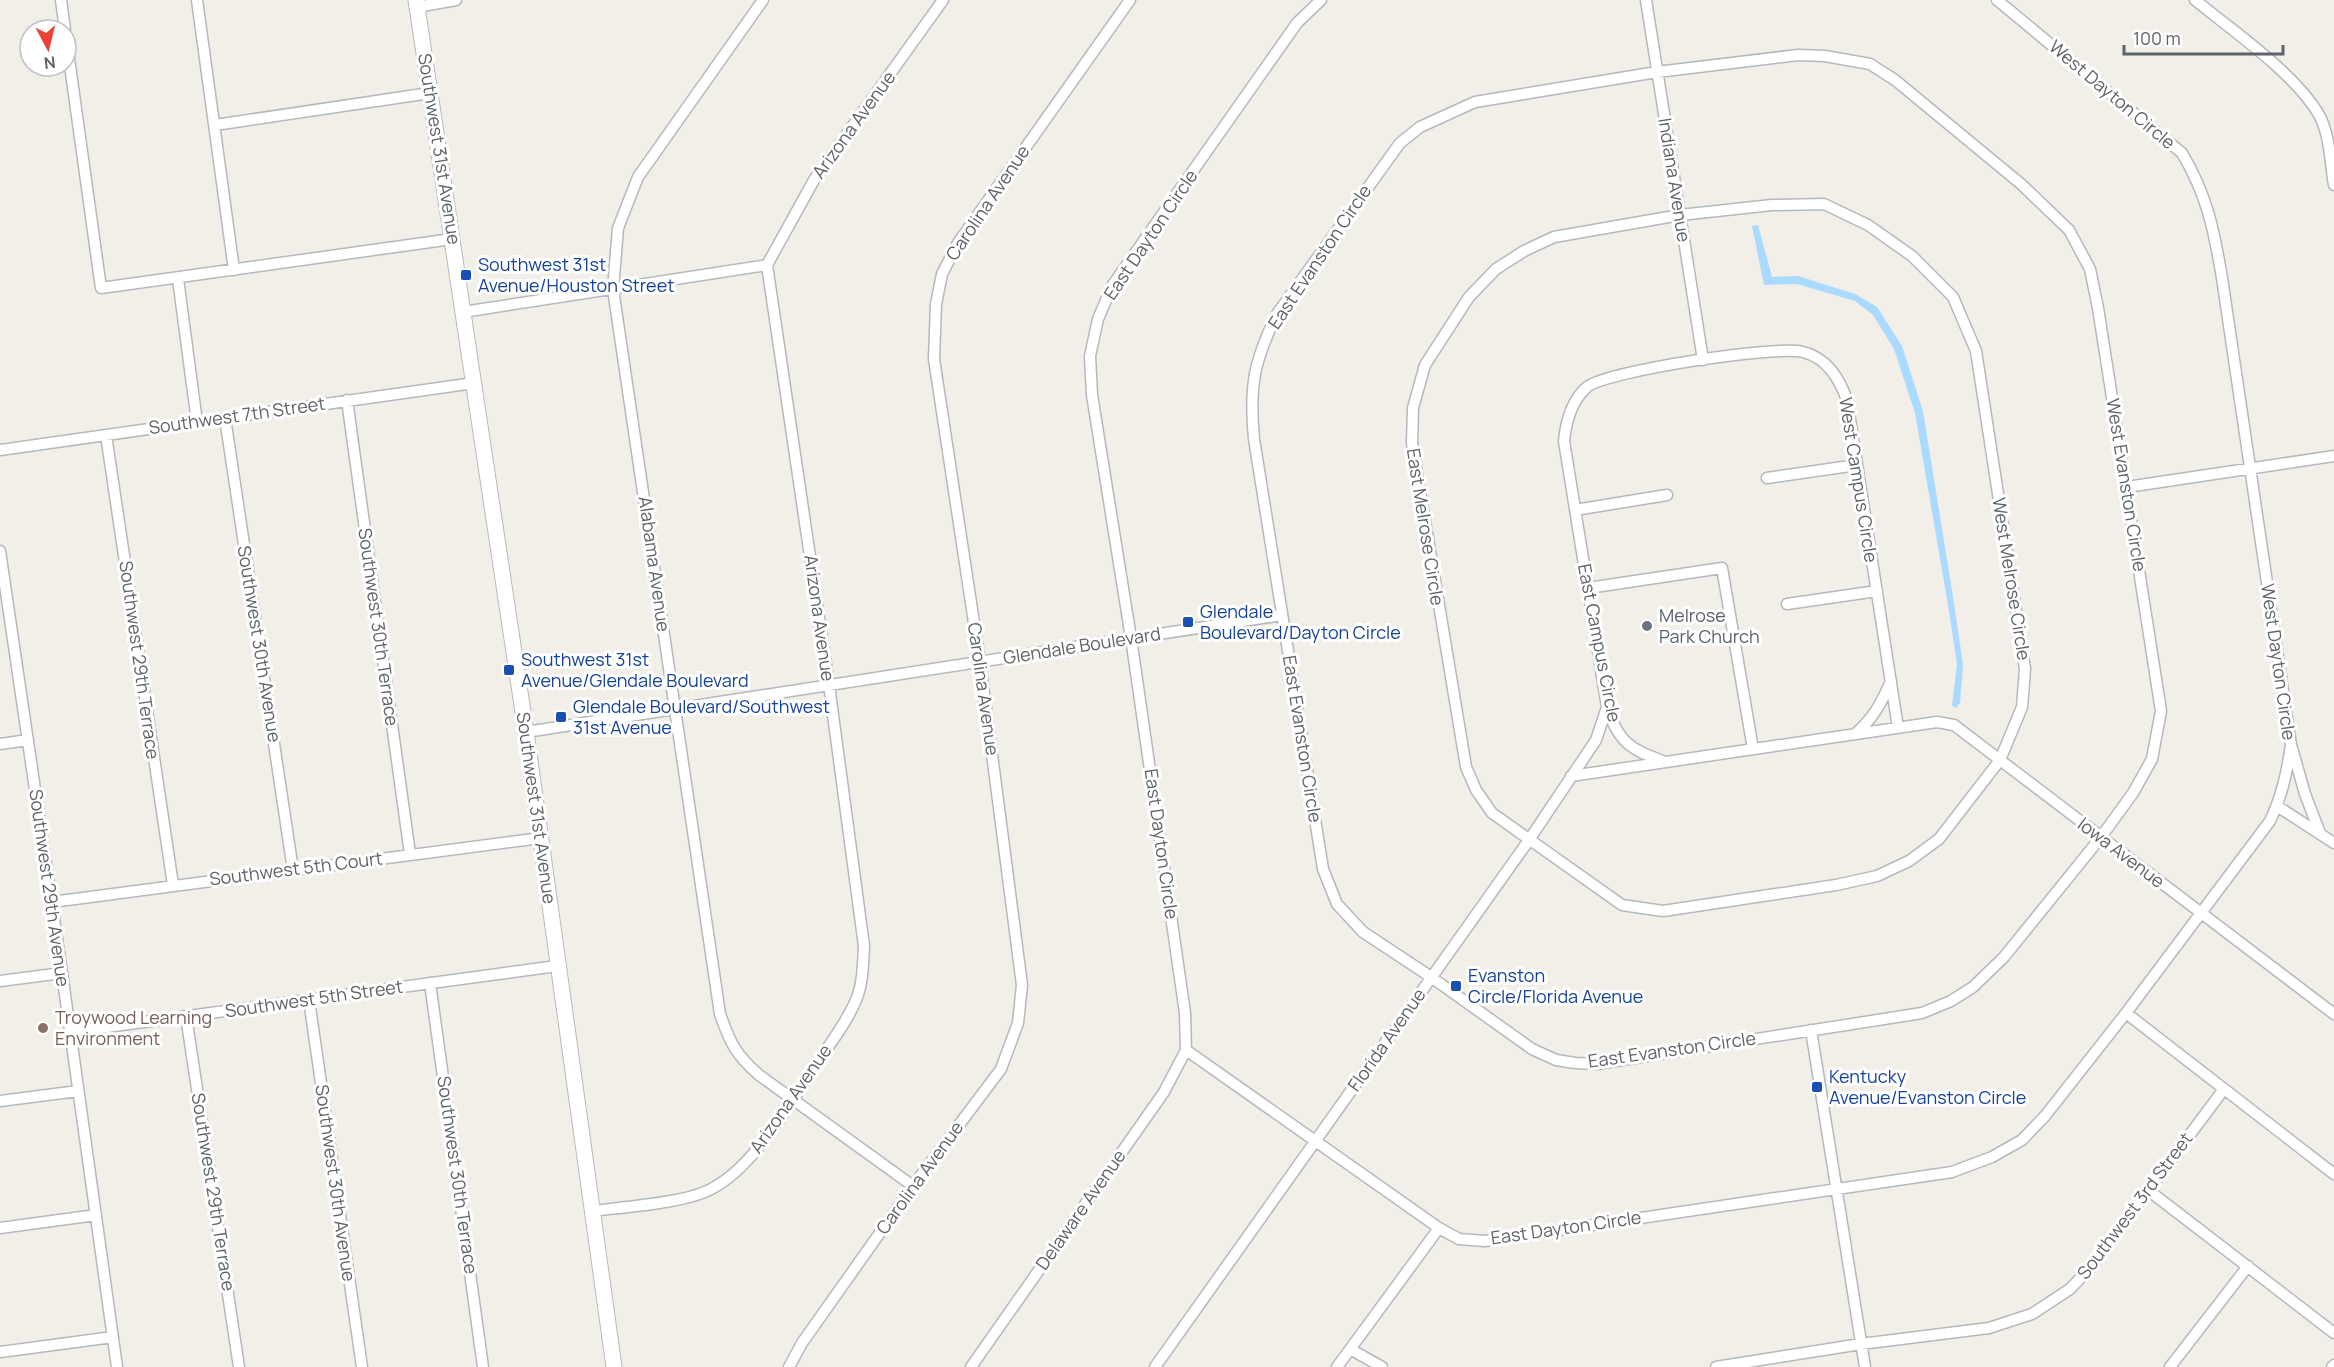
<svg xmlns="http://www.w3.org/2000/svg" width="2334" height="1367" font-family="Manrope,sans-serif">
<rect width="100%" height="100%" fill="#f1efe8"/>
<path fill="#aadaff" d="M 1758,225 L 1772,277 L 1798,276 L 1855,294 L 1877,307 L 1902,346 L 1923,411 L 1954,603 L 1963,665 L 1960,703 L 1956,708 L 1952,706 L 1957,664 L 1948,605 L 1915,413 L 1894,349 L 1873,315 L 1855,301 L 1797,284 L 1764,285 L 1752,226 Z"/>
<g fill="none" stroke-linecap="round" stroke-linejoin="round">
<defs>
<path id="street" d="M 61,0 L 65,30
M 197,0 L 234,270
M 763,0 L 638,177 L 618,228 L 613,289 L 720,1014 C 730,1043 736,1055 759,1075 L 913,1186
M 1321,0 L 1297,23 L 1112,286 L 1098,319 L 1090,356 L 1092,395 L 1131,638 L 1185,1013 L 1186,1050 L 1439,1228 L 1459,1239 L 1485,1241 L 1952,1172 L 1992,1157 L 2022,1140 L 2045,1116 L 2126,1013 L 2270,821 C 2282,796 2287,772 2291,745 L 2222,278 C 2214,230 2207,195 2182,153 L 1997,0
M 1646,0 L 1703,360
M 2195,0 C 2233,31 2293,72 2318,113 C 2330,133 2330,162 2334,185
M 417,7 L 456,0
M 66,37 L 101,288 L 452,239
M 1798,55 L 1825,56 L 1870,64 L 1895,80 L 2021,184 L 2069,230 L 2090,269 L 2098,308 L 2161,711 L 2152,759 L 2133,793 L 2101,837 L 2004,957 L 1973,987 L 1951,1001 L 1922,1013 L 1597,1064 L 1575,1063 L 1556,1060 L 1532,1049 L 1431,977 L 1363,932 L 1337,904 L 1323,869 L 1254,439 C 1249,386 1254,361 1277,314 L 1400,143 L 1420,127 L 1475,102 L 1657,72 Z
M 215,125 L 430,93
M 1824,204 L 1868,225 L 1912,256 L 1953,297 L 1976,351 L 2025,669 L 2022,707 L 2000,760 L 1939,839 L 1909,861 L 1877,876 L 1836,885 L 1663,911 L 1622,905 L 1492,813 L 1476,790 L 1466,767 L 1412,443 L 1413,408 L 1425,365 L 1469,297 L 1496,269 L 1524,251 L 1554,237 L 1680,215 L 1772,205 Z
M 178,279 L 197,422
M 463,312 L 767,265
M 347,400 L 410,854
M 225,418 L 293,870
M 106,435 L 173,885
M 0,450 L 474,383
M 1767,478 L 1857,465
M 2127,487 L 2334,456
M 1575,510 L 1667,495
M 0,551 L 62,973 L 117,1367
M 1588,588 L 1722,568 L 1753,749
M 1787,604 L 1877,591
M 526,732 L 1282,615
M 1855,734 C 1873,719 1882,702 1891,681
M 0,744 L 28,740
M 2292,748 L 2305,794 L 2320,833
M 1665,762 C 1631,749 1619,744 1607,707 L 1564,441 C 1566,421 1571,401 1587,387 C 1606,371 1777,345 1803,352 C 1827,358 1839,378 1847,400 L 1898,728
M 1571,776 L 1937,722 L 1954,725 L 2334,1014
M 2277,806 L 2334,843
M 52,902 L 541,838
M 0,981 L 62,973
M 430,983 L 483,1367
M 309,1000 L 362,1367
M 2126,1013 L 2334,1174
M 186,1016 L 239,1367
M 1811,1030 L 1865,1367
M 70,1032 L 557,966
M 0,1101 L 78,1091
M 2148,1190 L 2334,1333
M 592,1211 C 623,1207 688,1203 713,1188 C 754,1166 789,1105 815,1066 C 829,1045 846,1024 856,1000 C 863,984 863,964 864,946 L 829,685 L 767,265 L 814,180 L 943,0
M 0,1228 L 96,1215
M 1350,1349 L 1382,1367
M 0,1352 L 113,1337
M 789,1367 L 802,1343 L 913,1186 L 1001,1069 L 1018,1023 L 1022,985 L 980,662 L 934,359 L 936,304 L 942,274 L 958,243 L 1130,0
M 971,1367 L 1164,1092 L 1186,1050
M 1155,1367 L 1529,840 L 1596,740 L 1607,707
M 1337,1367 L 1439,1228
M 1716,1367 L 1861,1344 L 1989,1328 L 2032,1314 L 2070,1289 L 2090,1268 L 2224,1089
M 2170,1367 L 2248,1266
M 2332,1367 L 2334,1365"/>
<path id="secondary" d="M 416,0 L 526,732 L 614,1367"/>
</defs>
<use href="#street" stroke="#b5b8bc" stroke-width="13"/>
<use href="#secondary" stroke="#b6babf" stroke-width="17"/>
<use href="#street" stroke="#fff" stroke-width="10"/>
<use href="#secondary" stroke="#fff" stroke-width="15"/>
</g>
<g fill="#1a4fb4" stroke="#fff" stroke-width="2">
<rect x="460" y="269" width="12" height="12" rx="3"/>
<rect x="1182" y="616" width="12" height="12" rx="3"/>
<rect x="503" y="664" width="12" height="12" rx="3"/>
<rect x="555" y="711" width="12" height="12" rx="3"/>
<rect x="1450" y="980" width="12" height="12" rx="3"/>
<rect x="1811" y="1081" width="12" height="12" rx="3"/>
</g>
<circle fill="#6b7280" stroke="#fff" stroke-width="2" cx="1647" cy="626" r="6"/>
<circle fill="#8d6e63" stroke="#fff" stroke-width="2" cx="43" cy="1028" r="6"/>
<g text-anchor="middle" stroke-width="6" stroke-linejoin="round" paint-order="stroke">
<g font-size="18" fill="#5f6368" stroke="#fff">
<text transform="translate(2112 95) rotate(40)" y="6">West Dayton Circle</text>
<text transform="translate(854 125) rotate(-54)" y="6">Arizona Avenue</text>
<text transform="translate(439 149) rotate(81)" y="6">Southwest 31st Avenue</text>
<text transform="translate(1674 180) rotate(81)" y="6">Indiana Avenue</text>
<text transform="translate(988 203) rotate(-56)" y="6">Carolina Avenue</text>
<text transform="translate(1151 235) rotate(-56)" y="6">East Dayton Circle</text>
<text transform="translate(1320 257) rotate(-56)" y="6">East Evanston Circle</text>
<text transform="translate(237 416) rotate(-8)" y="6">Southwest 7th Street</text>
<text transform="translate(1858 480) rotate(81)" y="6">West Campus Circle</text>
<text transform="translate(2126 485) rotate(81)" y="6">West Evanston Circle</text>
<text transform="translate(1425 527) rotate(81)" y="6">East Melrose Circle</text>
<text transform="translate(654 564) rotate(82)" y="6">Alabama Avenue</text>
<text transform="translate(2011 579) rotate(81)" y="6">West Melrose Circle</text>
<text transform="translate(819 618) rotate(82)" y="6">Arizona Avenue</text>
<text transform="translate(378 627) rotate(82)" y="6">Southwest 30th Terrace</text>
<text transform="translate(1599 643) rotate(79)" y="6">East Campus Circle</text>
<text transform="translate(259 644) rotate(81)" y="6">Southwest 30th Avenue</text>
<text transform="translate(1082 646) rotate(-9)" y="6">Glendale Boulevard</text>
<text transform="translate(139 660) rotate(82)" y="6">Southwest 29th Terrace</text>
<text transform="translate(2278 662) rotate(82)" y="6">West Dayton Circle</text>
<text transform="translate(983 689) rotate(82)" y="6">Carolina Avenue</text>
<text transform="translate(1302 739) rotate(81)" y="6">East Evanston Circle</text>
<text transform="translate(536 808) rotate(82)" y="6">Southwest 31st Avenue</text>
<text transform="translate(1161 844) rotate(82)" y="6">East Dayton Circle</text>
<text transform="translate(2121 853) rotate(37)" y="6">Iowa Avenue</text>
<text transform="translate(296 869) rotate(-7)" y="6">Southwest 5th Court</text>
<text transform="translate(49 888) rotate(82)" y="6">Southwest 29th Avenue</text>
<text transform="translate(314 999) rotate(-8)" y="6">Southwest 5th Street</text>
<text transform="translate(1387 1040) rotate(-55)" y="6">Florida Avenue</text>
<text transform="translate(1672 1050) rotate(-8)" y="6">East Evanston Circle</text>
<text transform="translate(791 1099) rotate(-55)" y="6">Arizona Avenue</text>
<text transform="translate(457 1175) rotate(82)" y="6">Southwest 30th Terrace</text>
<text transform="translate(920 1178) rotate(-54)" y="6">Carolina Avenue</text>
<text transform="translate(335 1183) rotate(82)" y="6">Southwest 30th Avenue</text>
<text transform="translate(213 1192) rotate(81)" y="6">Southwest 29th Terrace</text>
<text transform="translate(2135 1206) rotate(-53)" y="6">Southwest 3rd Street</text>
<text transform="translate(1081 1210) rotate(-55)" y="6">Delaware Avenue</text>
<text transform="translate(1566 1228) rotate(-8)" y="6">East Dayton Circle</text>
</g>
<g font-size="18" fill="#164399" stroke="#fff" text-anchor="start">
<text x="478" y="271">Southwest 31st<tspan x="478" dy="21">Avenue/Houston Street</tspan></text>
<text x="1200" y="618">Glendale<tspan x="1200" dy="21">Boulevard/Dayton Circle</tspan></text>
<text x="521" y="666">Southwest 31st<tspan x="521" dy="21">Avenue/Glendale Boulevard</tspan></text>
<text x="573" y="713">Glendale Boulevard/Southwest<tspan x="573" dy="21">31st Avenue</tspan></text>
<text x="1468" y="982">Evanston<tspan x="1468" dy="21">Circle/Florida Avenue</tspan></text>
<text x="1829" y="1083">Kentucky<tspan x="1829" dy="21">Avenue/Evanston Circle</tspan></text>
</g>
<g font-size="18" fill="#5b616d" stroke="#fff" text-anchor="start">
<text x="1659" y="622">Melrose<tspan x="1659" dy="21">Park Church</tspan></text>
</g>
<g font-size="18" fill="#785e54" stroke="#fff" text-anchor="start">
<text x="55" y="1024">Troywood Learning<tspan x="55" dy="21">Environment</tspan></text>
</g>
</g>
<g transform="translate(48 48) rotate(173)"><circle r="28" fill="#ffffff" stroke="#bfc1c3" stroke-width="1.5"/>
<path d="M0-4.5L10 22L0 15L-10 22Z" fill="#ea4335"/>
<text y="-9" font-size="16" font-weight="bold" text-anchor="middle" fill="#5f6368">N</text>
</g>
<path d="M2124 45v9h159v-9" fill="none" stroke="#5f6368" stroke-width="3"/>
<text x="2133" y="45" font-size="18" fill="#5f6368" stroke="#ffffff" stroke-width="4.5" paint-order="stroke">100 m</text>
</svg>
